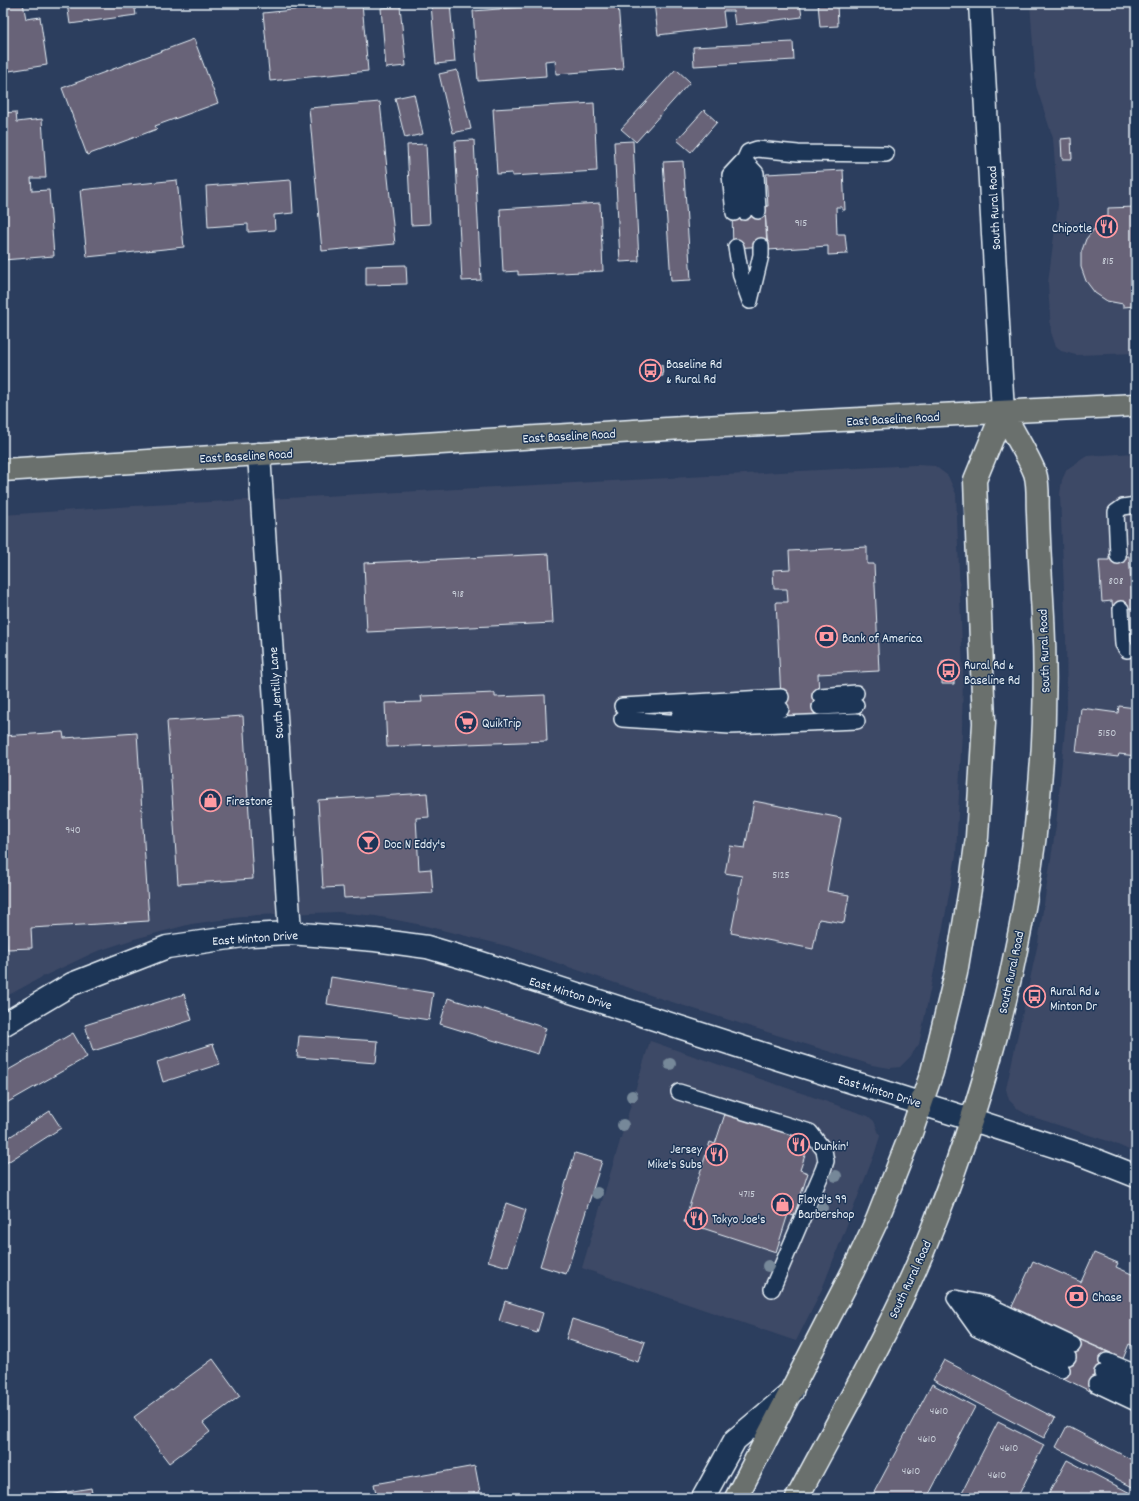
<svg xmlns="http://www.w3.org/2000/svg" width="1139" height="1501" font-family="Dekko,sans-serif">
<rect width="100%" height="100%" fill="#2c3e5e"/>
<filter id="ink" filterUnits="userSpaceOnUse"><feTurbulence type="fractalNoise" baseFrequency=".025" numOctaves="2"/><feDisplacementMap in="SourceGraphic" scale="8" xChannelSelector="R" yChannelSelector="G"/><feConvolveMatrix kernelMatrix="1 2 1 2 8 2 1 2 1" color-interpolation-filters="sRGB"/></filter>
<g filter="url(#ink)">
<path fill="#3e4966" d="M 1030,3 L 1136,3 L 1136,353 L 1076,355 L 1061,351 L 1056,347 L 1051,332 L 1048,283 L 1058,205 L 1053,138 L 1036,86 Z
M 1136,453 L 1136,1153 L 1111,1142 L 1030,1116 L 1019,1110 L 1009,1100 L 1006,1089 L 1038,943 L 1056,826 L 1067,708 L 1066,638 L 1060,494 L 1062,480 L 1067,469 L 1087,456 Z
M 916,465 L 935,466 L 948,476 L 956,494 L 963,672 L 962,730 L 956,855 L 944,922 L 919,1044 L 910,1057 L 900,1067 L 890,1068 L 872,1065 L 653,996 L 511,947 L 422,925 L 376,916 L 338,912 L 256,915 L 191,924 L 134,939 L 95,952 L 42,977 L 3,998 L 3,515 L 134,506 Z
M 650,1041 L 868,1116 L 874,1121 L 880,1136 L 874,1155 L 822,1289 L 796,1341 L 582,1268 Z"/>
<path fill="#686378" stroke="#e8f1f8" d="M 3,3 L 23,3 L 26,19 L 40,17 L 47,65 L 3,72 Z
M 67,3 L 134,3 L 136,15 L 70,24 Z
M 362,3 L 368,71 L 270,81 L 263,13 Z
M 450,3 L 455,62 L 436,64 L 431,4 Z
M 576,3 L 618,3 L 623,69 L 556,74 L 555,60 L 545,61 L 546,76 L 478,81 L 473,11 Z
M 654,3 L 800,3 L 802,17 L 735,25 L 733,11 L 723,11 L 725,27 L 658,35 Z
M 818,3 L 837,3 L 838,26 L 820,27 Z
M 400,6 L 406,66 L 386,68 L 381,8 Z
M 194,39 L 218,103 L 155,126 L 157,129 L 87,155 L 62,88 Z
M 793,42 L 794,60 L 694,66 L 693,47 Z
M 676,69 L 690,82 L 636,142 L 621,129 Z
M 457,70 L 471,129 L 453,133 L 439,74 Z
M 414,94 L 423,134 L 405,138 L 395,98 Z
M 380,102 L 395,244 L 322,251 L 309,108 Z
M 594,103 L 597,171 L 512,176 L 512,173 L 497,174 L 493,109 Z
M 704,110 L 717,122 L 691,152 L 677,140 Z
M 16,112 L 17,122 L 42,119 L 46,178 L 31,178 L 32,191 L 49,190 L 54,256 L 3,260 L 3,113 Z
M 1071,138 L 1072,159 L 1062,159 L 1061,139 Z
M 474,140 L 481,280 L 462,281 L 455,141 Z
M 633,141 L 639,261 L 620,262 L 614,142 Z
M 426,144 L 430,224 L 411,225 L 407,145 Z
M 683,161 L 691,280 L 671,281 L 663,162 Z
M 843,170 L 845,210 L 842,210 L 842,207 L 836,207 L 837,234 L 845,234 L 847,254 L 828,255 L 828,246 L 768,250 L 765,211 L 766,206 L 768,206 L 766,174 Z
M 177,180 L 184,247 L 87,257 L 80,190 Z
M 291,180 L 293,213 L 274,215 L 275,230 L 248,232 L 248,224 L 208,227 L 206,186 Z
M 600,203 L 603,271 L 518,275 L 518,271 L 503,272 L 500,209 Z
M 1136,207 L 1136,306 L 1123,307 L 1123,304 L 1107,301 L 1095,293 L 1086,281 L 1081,267 L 1081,253 L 1086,239 L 1095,228 L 1108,220 L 1108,208 Z
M 765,211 L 767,246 L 733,248 L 732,213 Z
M 406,265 L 407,284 L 366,285 L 366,266 Z
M 662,365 L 663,376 L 642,378 L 641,366 Z
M 867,547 L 867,564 L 874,564 L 879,671 L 818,674 L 820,716 L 782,717 L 776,602 L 788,602 L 787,589 L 774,589 L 773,570 L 790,569 L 789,551 Z
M 549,554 L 553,623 L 367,632 L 364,563 Z
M 1129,556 L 1133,608 L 1113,610 L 1112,601 L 1102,602 L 1099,560 L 1109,560 L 1109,557 Z
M 942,662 L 954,662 L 954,684 L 942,684 Z
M 495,693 L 495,697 L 545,695 L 547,741 L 387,747 L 385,703 L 422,702 L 421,696 Z
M 1119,706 L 1136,708 L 1136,756 L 1119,754 L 1118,757 L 1076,752 L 1081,708 L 1118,713 Z
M 243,716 L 253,879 L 178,884 L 167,721 Z
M 63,732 L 64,738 L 137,733 L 149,921 L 31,928 L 32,948 L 7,949 L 6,931 L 3,931 L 3,736 Z
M 427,793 L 429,817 L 416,818 L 419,870 L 431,869 L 433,893 L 344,898 L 343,887 L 323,888 L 318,800 Z
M 754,801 L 841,818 L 827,891 L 849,895 L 844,923 L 819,919 L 813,949 L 731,933 L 742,876 L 725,873 L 730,846 L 745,848 Z
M 331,977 L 433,993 L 429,1020 L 327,1004 Z
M 184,994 L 192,1020 L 93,1051 L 85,1025 Z
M 448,998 L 546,1028 L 538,1054 L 440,1024 Z
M 73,1033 L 87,1057 L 3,1105 L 3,1073 Z
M 299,1036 L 378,1041 L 376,1063 L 297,1057 Z
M 213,1044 L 220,1064 L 163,1082 L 157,1062 Z
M 50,1111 L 61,1128 L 3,1165 L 3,1141 Z
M 725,1114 L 810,1141 L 800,1170 L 808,1173 L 794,1216 L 788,1214 L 776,1252 L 684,1222 L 710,1142 L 715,1144 Z
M 575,1153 L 602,1161 L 566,1274 L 540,1266 Z
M 506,1203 L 526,1210 L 508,1267 L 488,1261 Z
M 1094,1253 L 1118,1263 L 1116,1267 L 1136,1276 L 1136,1340 L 1133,1346 L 1129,1344 L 1123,1359 L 1011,1309 L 1033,1261 L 1081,1282 Z
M 505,1301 L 543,1313 L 537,1333 L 499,1321 Z
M 572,1319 L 645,1342 L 638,1362 L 566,1339 Z
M 1077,1338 L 1111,1353 L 1092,1392 L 1059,1376 Z
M 213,1359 L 240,1396 L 203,1423 L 210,1432 L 169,1463 L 134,1417 Z
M 944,1360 L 1055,1418 L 1044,1438 L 933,1380 Z
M 932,1384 L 975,1407 L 927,1498 L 871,1498 Z
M 998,1422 L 1044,1445 L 1017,1498 L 959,1498 Z
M 1067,1426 L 1136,1462 L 1136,1489 L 1056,1447 Z
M 1067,1460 L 1136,1496 L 1136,1498 L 1054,1498 L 1048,1495 Z
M 475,1466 L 480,1492 L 448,1498 L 377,1498 L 374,1484 Z
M 91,1488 L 93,1498 L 32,1498 Z"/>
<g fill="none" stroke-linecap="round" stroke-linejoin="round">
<defs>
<path id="lane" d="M 744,212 C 742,191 738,171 748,152 L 757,149 L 798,153 L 886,154
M 734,213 L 730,175 L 744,160 L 756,173 L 758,211
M 736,247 L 741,276 L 750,301
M 750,301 L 761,255 L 761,246
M 1118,556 L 1116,512 L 1123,507 L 1136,505
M 1121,609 L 1123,644 L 1127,650
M 820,696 L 856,693
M 622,706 L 781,697
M 820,707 L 856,705
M 679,716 L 781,709
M 622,719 L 730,726 L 857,721
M 679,1092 L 810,1132 L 824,1150 L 826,1161 L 823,1170 L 772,1289
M 955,1298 L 977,1329 L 1062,1370
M 955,1298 L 986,1304 L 1073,1345
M 966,1305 L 985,1320 L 1068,1357
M 1107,1361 L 1136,1373
M 1102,1373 L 1136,1388
M 1096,1384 L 1136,1403"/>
<path id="street" d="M 259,454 L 290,933
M 3,1025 L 72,984 L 167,947 L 250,935 L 290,933 L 375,940 L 427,947 L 475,961 L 763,1054 L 970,1119 L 1085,1156 L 1136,1176
M 703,1498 L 735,1440 L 792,1392"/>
<path id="secondary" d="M 980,3 L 1003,412"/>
<path id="primary" d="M 3,470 L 683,428 L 1136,405
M 736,1498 L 853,1271 L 877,1220 L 910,1136 L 932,1072 L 956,973 L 970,889 L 977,837 L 984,723 L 975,480 L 1003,412
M 797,1498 C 844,1409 896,1321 933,1227 C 1009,1035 1054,823 1043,616 C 1041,582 1039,548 1038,513 C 1037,501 1039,485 1035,473 C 1027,453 1013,432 1003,412"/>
</defs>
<use href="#lane" stroke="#e8f1f8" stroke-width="18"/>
<use href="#street" stroke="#e8f1f8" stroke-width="25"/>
<use href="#secondary" stroke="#e8f1f8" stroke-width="25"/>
<use href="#primary" stroke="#e8f1f8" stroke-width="25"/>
<use href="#lane" stroke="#1d3557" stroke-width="15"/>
<use href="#street" stroke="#1d3557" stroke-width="22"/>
<use href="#secondary" stroke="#1d3557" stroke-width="22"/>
<use href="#primary" stroke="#6b706d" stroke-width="22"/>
</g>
<g fill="#768899">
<circle cx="670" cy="1064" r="6"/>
<circle cx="632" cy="1096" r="6"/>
<circle cx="623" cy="1125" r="6"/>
<circle cx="836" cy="1176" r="6"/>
<circle cx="597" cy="1193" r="6"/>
<circle cx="822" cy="1208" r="6"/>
<circle cx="768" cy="1266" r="6"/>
</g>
</g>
<defs>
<symbol id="restaurant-ring" viewBox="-11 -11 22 22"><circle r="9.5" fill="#1d3557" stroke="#ff9aa2" stroke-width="1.5"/><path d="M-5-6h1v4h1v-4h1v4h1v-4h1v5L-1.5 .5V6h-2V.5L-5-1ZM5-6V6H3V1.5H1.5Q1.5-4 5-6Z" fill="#ff9aa2"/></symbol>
<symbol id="bus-ring" viewBox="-11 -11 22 22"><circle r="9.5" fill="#1d3557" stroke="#ff9aa2" stroke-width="1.5"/><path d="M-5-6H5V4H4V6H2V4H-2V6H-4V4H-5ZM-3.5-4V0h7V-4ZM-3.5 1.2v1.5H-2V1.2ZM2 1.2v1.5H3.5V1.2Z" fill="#ff9aa2"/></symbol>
<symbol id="bank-ring" viewBox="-11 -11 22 22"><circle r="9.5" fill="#1d3557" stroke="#ff9aa2" stroke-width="1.5"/><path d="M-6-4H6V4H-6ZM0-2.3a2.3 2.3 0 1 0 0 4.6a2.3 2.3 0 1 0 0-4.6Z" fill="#ff9aa2"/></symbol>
<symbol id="supermarket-ring" viewBox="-11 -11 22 22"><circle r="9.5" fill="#1d3557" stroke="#ff9aa2" stroke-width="1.5"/><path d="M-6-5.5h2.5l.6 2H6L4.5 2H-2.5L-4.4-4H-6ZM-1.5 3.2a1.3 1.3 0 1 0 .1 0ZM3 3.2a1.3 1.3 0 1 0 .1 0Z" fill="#ff9aa2"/></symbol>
<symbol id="shop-ring" viewBox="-11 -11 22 22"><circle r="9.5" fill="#1d3557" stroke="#ff9aa2" stroke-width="1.5"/><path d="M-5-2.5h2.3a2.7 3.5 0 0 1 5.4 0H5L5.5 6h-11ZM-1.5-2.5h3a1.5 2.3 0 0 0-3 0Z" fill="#ff9aa2"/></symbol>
<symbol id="bar-ring" viewBox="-11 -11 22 22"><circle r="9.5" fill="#1d3557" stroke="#ff9aa2" stroke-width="1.5"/><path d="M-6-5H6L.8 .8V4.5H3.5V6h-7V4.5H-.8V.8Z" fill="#ff9aa2"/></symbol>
</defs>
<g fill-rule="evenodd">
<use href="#restaurant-ring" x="1094" y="214" width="25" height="25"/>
<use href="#bus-ring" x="638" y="358" width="25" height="25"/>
<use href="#bank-ring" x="814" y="624" width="25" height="25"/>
<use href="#bus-ring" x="936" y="658" width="25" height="25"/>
<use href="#supermarket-ring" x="454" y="710" width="25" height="25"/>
<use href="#shop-ring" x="198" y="788" width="25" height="25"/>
<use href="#bar-ring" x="356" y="830" width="25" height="25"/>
<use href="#bus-ring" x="1022" y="984" width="25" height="25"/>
<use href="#restaurant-ring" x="786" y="1132" width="25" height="25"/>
<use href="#restaurant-ring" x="704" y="1142" width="25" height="25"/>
<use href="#shop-ring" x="770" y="1192" width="25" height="25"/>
<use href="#restaurant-ring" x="684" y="1206" width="25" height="25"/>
<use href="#bank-ring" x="1064" y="1284" width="25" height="25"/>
</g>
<g text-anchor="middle" stroke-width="3" stroke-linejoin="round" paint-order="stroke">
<g font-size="11" fill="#c8ced8">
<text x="801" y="226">915</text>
<text x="1108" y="264">815</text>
<text x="1116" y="584">808</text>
<text x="458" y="597">918</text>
<text x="1107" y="736">5150</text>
<text x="73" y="833">940</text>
<text x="781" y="878">5125</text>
<text x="747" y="1197">4715</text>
<text x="939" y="1414">4610</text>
<text x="927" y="1442">4610</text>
<text x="1009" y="1451">4610</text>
<text x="911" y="1474">4610</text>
<text x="997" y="1478">4610</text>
</g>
<g font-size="13" fill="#e8f1f8" stroke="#1d3557">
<text transform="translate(993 208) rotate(-93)" y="5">South Rural Road</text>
<text transform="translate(893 418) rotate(-3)" y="5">East Baseline Road</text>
<text transform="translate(569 435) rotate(-3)" y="5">East Baseline Road</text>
<text transform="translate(246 455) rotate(-3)" y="5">East Baseline Road</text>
<text transform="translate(1043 651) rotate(-92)" y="5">South Rural Road</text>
<text transform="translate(275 693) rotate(-94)" y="5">South Jentilly Lane</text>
<text transform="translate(255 937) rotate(-4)" y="5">East Minton Drive</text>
<text transform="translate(1010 972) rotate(-78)" y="5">South Rural Road</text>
<text transform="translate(571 992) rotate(17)" y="5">East Minton Drive</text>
<text transform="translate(880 1090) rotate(17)" y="5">East Minton Drive</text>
<text transform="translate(909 1279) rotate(-65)" y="5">South Rural Road</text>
</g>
<g font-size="13" fill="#e8f1f8" stroke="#1d3557" text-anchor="start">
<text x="1092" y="232" text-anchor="end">Chipotle</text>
<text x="666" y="368">Baseline Rd<tspan x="666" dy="15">&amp; Rural Rd</tspan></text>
<text x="842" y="642">Bank of America</text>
<text x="964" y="669">Rural Rd &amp;<tspan x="964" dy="15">Baseline Rd</tspan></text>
<text x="482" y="727">QuikTrip</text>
<text x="226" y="805">Firestone</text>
<text x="384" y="848">Doc N Eddy's</text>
<text x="1050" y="995">Rural Rd &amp;<tspan x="1050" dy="15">Minton Dr</tspan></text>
<text x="814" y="1150">Dunkin'</text>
<text x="702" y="1153" text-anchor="end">Jersey<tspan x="702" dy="15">Mike's Subs</tspan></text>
<text x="798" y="1203">Floyd's 99<tspan x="798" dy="15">Barbershop</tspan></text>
<text x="712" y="1223">Tokyo Joe's</text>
<text x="1092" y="1301">Chase</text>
</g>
</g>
<rect width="1139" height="1501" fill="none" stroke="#1d3557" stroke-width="16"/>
<rect x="8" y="8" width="1123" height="1485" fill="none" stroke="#e8f1f8" stroke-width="1.5" filter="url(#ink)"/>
</svg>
